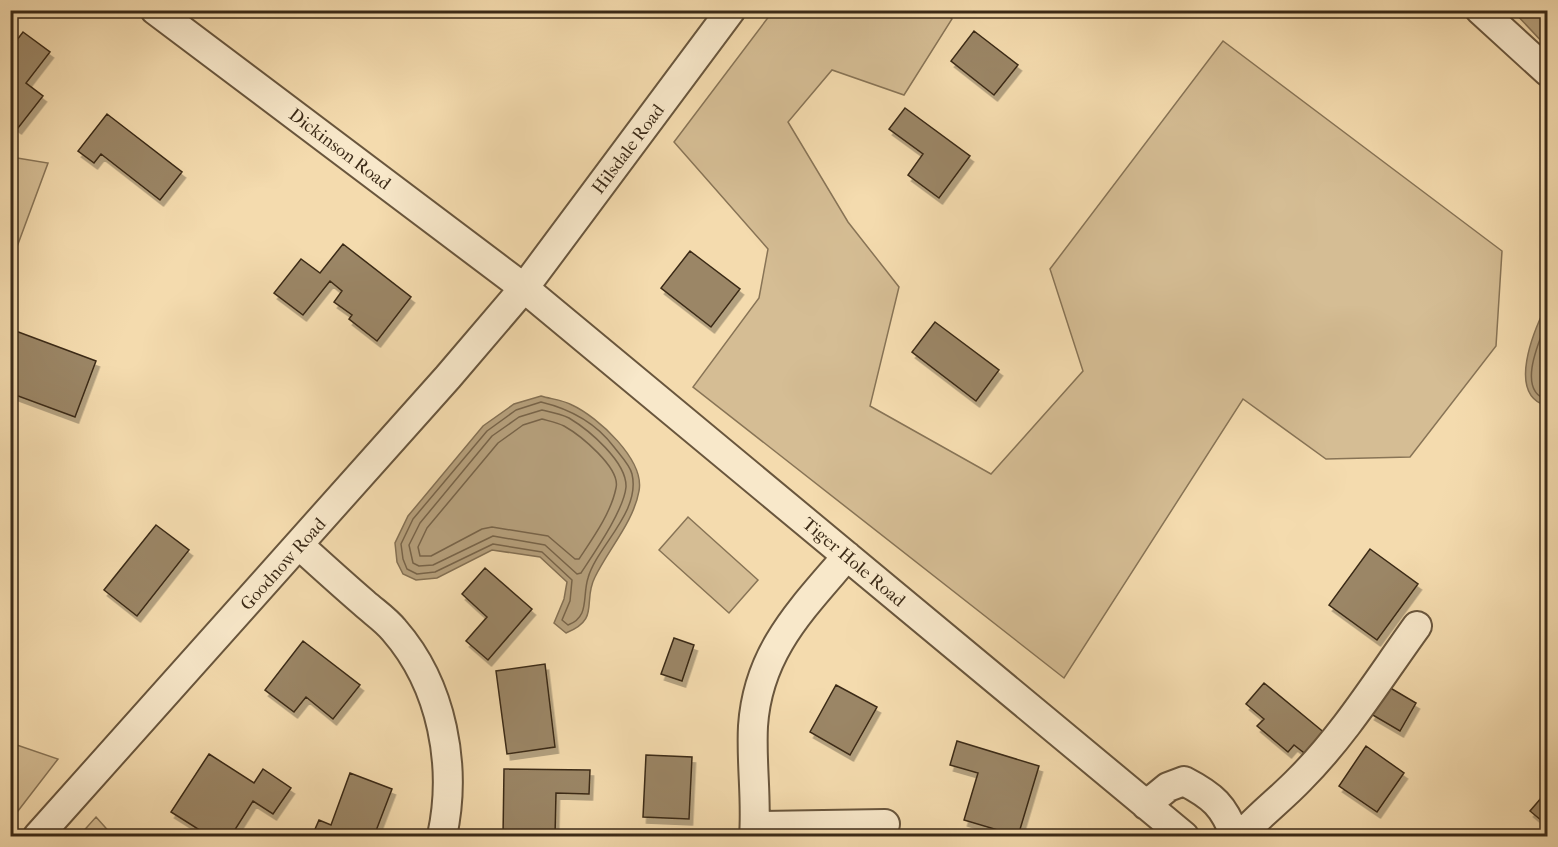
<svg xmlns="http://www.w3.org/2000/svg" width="1558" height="847" font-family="'IM FELL French Canon',serif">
<defs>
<filter id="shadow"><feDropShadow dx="3.5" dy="6" stdDeviation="0" flood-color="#0004"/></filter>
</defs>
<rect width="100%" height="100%" fill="#f4dbae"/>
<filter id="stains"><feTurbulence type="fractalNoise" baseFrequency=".00333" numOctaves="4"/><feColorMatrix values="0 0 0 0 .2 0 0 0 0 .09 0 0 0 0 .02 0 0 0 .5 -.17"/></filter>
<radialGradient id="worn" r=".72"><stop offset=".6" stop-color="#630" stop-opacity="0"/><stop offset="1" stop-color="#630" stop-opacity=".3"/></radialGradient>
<path fill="#d5bd94" stroke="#887456" stroke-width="1.5" d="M 942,10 L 952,19 L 904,95 L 832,70 L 788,122 L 848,222 L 899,287 L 870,406 L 991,474 L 1083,371 L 1050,269 L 1223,41 L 1502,251 L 1496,346 L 1410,457 L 1326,459 L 1243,399 L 1064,678 L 693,387 L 759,298 L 768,249 L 674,142 L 773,11 Z
M 11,157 L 48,163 L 11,263 L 10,157 Z
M 688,517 L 758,580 L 729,613 L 659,550 Z
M 11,743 L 58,759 L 11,820 L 10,743 Z
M 96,817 L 113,836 L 79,836 Z"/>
<path fill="#b59f7b" stroke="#847053" stroke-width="1.5" d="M 1513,11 L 1547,11 L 1547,47 Z
M 1547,304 L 1548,406 L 1547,406 C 1506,395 1534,330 1547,304 Z
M 541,396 C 551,399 563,400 572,405 C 598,417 645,460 639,491 C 634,521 608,550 595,577 C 582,602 601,619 566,633 L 554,623 L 564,599 L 567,582 L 540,557 L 492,550 L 437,578 L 416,580 L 403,574 L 397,562 L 395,543 L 408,516 L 483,426 L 514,404 Z"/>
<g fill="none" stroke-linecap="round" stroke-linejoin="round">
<path stroke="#786449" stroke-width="1.5" d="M 1548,319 C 1540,339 1515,392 1548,400
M 541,402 C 570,409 596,423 614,447 C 620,455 630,465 632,474 C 641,512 597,546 588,578 C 582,597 590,617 568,625 L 562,620 L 570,601 L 572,580 L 542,552 L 493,544 L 435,572 L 417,574 L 407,569 L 403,559 L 401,544 L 413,519 L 487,431 L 516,410 Z
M 542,410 C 551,412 561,414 569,418 C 589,430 627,462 626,487 C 624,510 594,553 581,573 L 577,574 L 545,545 L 493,536 L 433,565 L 419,566 L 413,563 L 409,545 L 420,523 L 492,436 L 519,417 Z
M 542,419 C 549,421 558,423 564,426 C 580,435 621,468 616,488 C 611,513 593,538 579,559 L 575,559 L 548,536 L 492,527 L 482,529 L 431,556 L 420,556 L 418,547 L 427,528 L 498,443 L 523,425 Z"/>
</g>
<path fill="#9b8666" stroke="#3b2a17" stroke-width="1.5" filter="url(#shadow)" d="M 974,31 L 1018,65 L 994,95 L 951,61 Z
M 23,32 L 50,52 L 26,83 L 43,96 L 18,128 L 10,122 L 10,49 Z
M 905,108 L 970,156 L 939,198 L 908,175 L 923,154 L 889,129 Z
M 107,114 L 182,172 L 160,200 L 101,154 L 94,163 L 78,151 Z
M 343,244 L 411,297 L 377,341 L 349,319 L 352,315 L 334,302 L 342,291 L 330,281 L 303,315 L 274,293 L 301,259 L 320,273 Z
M 690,251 L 740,289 L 711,327 L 661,288 Z
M 935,322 L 999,370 L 976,401 L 912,352 Z
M 13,330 L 96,361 L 75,417 L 10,393 Z
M 156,525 L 189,550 L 137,616 L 104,590 Z
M 1370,549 L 1418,584 L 1377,640 L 1329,605 Z
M 485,568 L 532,609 L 488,660 L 466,641 L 487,617 L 462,594 Z
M 674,638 L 694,645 L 682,681 L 661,674 Z
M 303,641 L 360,685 L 333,719 L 306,697 L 294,712 L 265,690 Z
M 545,664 L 555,747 L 507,754 L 496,671 Z
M 1264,683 L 1326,734 L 1308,756 L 1294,745 L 1288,752 L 1257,726 L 1264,719 L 1246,704 Z
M 836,685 L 877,707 L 850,755 L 810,732 Z
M 1387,686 L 1416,703 L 1400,731 L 1371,714 Z
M 957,741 L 1039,766 L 1018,836 L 964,820 L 978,773 L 950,765 Z
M 1366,746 L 1404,773 L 1377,812 L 1339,786 Z
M 209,754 L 254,783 L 263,769 L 291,788 L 273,814 L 253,801 L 231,836 L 209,836 L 171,812 Z
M 646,755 L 692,757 L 689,819 L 643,817 Z
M 504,769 L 590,770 L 589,794 L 556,793 L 555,836 L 503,836 Z
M 350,773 L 392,789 L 374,836 L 312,836 L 319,820 L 331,825 Z
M 1548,790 L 1548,826 L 1530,811 Z"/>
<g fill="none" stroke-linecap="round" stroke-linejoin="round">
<defs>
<path id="minor" d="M 155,10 L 524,288 L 1184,836
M 1480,10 L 1548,72
M 299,545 C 321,565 342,584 364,603 C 374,612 386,620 394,630 C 443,686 457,767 442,836
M 1146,805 L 1168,787 L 1184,781 C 1213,796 1224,806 1235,836
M 755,826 L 885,824
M 38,836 L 448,377 L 524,288 L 731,10
M 754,836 C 757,800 751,763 753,726 C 758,651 802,609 847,556
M 1241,836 C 1259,815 1281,799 1300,779 C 1345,734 1380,677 1417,626"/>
</defs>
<use href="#minor" stroke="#69563d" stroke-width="32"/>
<use href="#minor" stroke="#f8e8ca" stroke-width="28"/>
</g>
<g text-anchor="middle" stroke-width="5" stroke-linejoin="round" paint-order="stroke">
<g font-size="18" fill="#3b2a17" stroke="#f8e8ca">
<text transform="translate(340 149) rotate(37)" y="6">Dickinson Road</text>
<text transform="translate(628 149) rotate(-53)" y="6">Hilsdale Road</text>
<text transform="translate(854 562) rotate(40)" y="6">Tiger Hole Road</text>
<text transform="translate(283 564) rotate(-48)" y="6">Goodnow Road</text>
</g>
</g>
<rect width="1558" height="847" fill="none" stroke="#f4dbae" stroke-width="36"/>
<rect x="12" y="12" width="1534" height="823" fill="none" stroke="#3b2a17" stroke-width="3"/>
<rect x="18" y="18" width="1522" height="811" fill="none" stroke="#3b2a17" stroke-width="1.5"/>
<rect width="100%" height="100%" filter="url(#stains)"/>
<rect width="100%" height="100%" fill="url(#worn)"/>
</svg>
